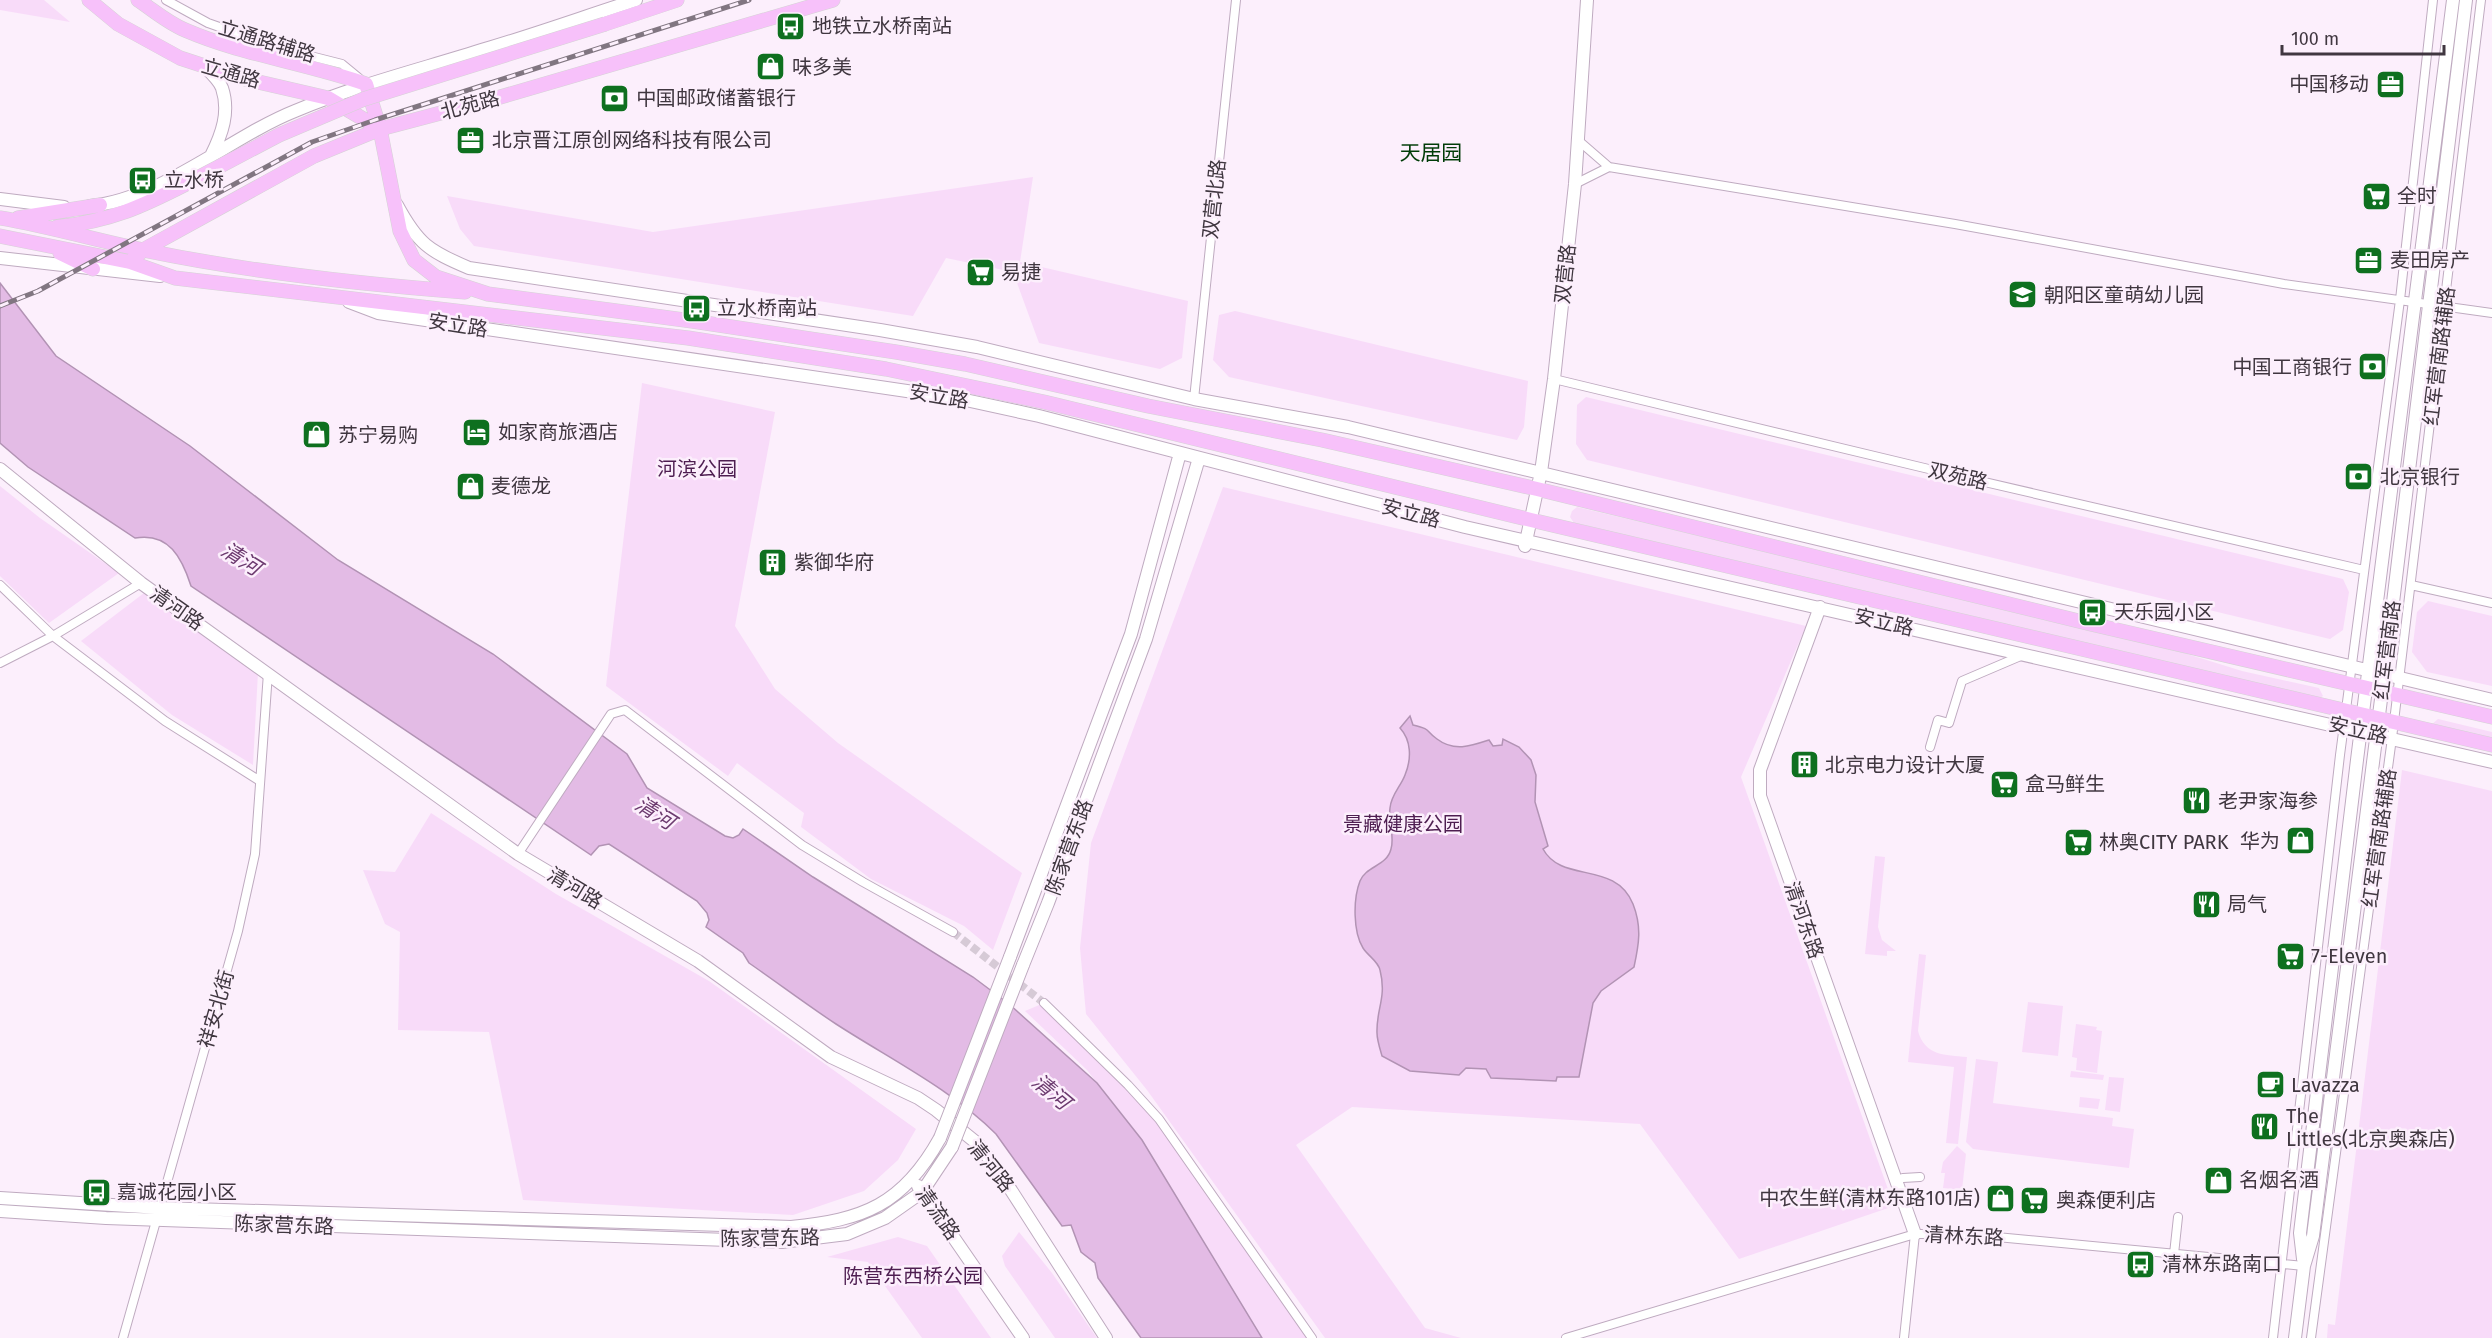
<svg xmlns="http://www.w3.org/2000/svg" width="2492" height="1338" font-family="'Fira Sans','Noto Sans SC',sans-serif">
<rect width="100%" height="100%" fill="#fceffc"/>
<path fill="#f8dbf9" d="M 0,0 L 44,0 L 70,22 L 0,10 Z
M 1033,177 L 1020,262 L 1188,301 L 1182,358 L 1160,369 L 1039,343 L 1013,272 L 946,258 L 913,316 L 474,246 L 460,229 L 447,196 L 653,232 Z
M 1235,311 L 1528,381 L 1524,427 L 1517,440 L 1229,377 L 1213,360 L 1219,315 Z
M 642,383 L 775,412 L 735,626 L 775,689 L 838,743 L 1022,873 L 993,950 L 964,926 L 871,879 L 801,827 L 804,813 L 737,763 L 728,776 L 606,686 Z
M 1586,397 L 2343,579 L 2349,592 L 2343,630 L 2330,639 L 1587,460 L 1576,444 L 1577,405 Z
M 0,486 L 40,518 L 119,573 L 49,623 L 0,576 Z
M 1223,487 L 1806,626 L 1741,777 L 1894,1206 L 1739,1259 L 1640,1124 L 1352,1107 L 1296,1145 L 1425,1328 L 1461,1338 L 1325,1338 L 1147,1090 L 1086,1014 L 1080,948 L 1091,843 Z
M 1577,507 L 2139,639 L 2242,671 L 2319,688 L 2323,696 L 2317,700 L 1574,523 L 1570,517 L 1572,511 Z
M 144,593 L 258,672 L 253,765 L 172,715 L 81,641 Z
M 2428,601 L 2492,616 L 2492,686 L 2427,672 L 2412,652 L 2417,612 Z
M 2438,719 L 2492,732 L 2492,749 L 2431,725 Z
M 2402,770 L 2492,791 L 2492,1338 L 2327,1338 L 2328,1324 L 2335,1325 Z
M 431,813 L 556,894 L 709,981 L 916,1129 L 898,1160 L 864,1191 L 793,1215 L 523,1200 L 489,1032 L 398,1030 L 400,932 L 385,924 L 363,870 L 395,872 Z
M 1875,856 L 1885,857 L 1878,927 L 1882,940 L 1896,951 L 1887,951 L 1887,956 L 1865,954 Z
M 1919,954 L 1926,955 L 1918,1031 C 1925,1056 1945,1055 1967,1057 L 1958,1144 L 1946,1143 L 1954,1067 L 1908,1062 Z
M 2028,1002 L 2063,1006 L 2058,1056 L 2022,1052 Z
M 1044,1003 L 1159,1119 L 1312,1338 L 1262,1338 L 1142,1140 L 1087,1070 L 1025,1011 Z
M 2076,1024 L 2097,1027 L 2096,1030 L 2102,1031 L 2097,1073 L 2076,1070 L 2077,1058 L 2072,1057 Z
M 1976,1059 L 1998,1062 L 1993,1103 L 2113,1118 L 2112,1126 L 2134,1129 L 2129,1168 L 1973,1149 L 1966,1142 Z
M 2071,1071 L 2104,1075 L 2103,1080 L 2070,1077 Z
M 2109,1077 L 2124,1078 L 2120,1112 L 2105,1110 Z
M 2080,1097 L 2100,1099 L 2098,1109 L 2079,1107 Z
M 1957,1146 L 1966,1154 L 1962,1190 L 1943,1188 L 1945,1173 L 1941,1173 L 1943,1162 Z
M 1019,1232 L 1052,1273 L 1097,1338 L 1055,1338 L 1005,1266 L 1002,1256 Z
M 898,1237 L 927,1246 L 991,1338 L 922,1338 L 868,1262 L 827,1257 Z"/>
<path fill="#e3bbe5" stroke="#b293b4" stroke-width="1.5" d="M 0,283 L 56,356 L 190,446 L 338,560 L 493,654 L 627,754 L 647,788 L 725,836 L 733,838 L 739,835 L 743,829 L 813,877 L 973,977 L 1009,1004 L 1097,1083 L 1142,1140 L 1262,1338 L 1141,1338 L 1098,1278 L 1095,1263 L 1081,1252 L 1071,1225 L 1062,1226 L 996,1134 C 951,1089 890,1059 836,1024 C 807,1005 778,983 749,963 L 743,953 L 706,927 L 709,920 L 707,913 L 697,901 L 609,844 L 599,846 L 591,855 L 191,586 C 182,558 169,532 135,538 L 28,467 L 0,443 Z
M 1410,716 L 1413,725 C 1433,730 1424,730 1437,739 C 1454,752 1471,746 1489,740 L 1493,746 L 1502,745 L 1503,739 L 1519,747 L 1531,760 L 1536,775 L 1535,802 L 1548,846 L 1543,849 C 1562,884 1615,860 1633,904 C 1642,927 1639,944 1634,967 L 1601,991 L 1593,1003 L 1579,1077 L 1557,1077 L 1556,1081 L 1491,1078 L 1486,1069 L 1466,1068 L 1459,1075 L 1410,1071 L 1382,1056 C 1380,1049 1377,1040 1377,1033 C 1376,1009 1387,998 1380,970 C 1378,961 1368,956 1363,948 C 1353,932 1353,899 1360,881 C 1366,866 1387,866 1391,849 C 1395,836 1388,821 1390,808 C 1391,795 1401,786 1405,775 C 1412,758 1411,740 1400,728 Z"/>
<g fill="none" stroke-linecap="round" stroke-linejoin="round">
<path stroke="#d6cad6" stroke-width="8" stroke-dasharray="8 4" stroke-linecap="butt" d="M 953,932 L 1044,1003"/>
<defs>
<path id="street" d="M 166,0 L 208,23 L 279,48 L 342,64 L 359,78
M 1579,141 L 1609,167 L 1955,224 L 2284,284 L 2492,313
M 1575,184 L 1609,167
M 1554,379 L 1937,471 L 2364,570
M 1194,399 L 1236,0
M 0,585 L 53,636 L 165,721 L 260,781
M 2411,585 L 2492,603
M 0,663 L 53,636 L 141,583
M 1930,747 L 1938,720 L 1949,723 L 1962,681 L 2023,655
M 518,854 L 611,714 L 625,710 L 802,845 L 863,882 L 953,932
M 1044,1003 L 1128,1085 L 1159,1119 L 1312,1338
M 1903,1178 L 1920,1177
M 2174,1254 L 2178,1217
M 123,1338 L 238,931 L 255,854 L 268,673
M 1566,1338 L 1915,1234 L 1965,1234 L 2304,1266
M 1904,1338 L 1915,1234
M 2273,1338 L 2340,755 L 2400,300 L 2433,0
M 2311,1338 L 2392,738 L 2481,0"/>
<path id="secondary" d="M 204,66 C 210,72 219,80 222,88 C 230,112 222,134 211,156
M 0,199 L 64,207
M 397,205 C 418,244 429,251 469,268 L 880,330 L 977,347 L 1194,399 L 1348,427 L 2492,700
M 90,206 C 162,199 230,137 295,111 C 357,85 422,69 485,49 C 536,34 586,16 636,0
M 0,258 L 160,276
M 349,302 L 378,313 L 961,399 L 1039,416 L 1465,527 L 2492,762
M 0,469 L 141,583 L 518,854 L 698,961 L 831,1057 L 918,1098 L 936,1110 L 978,1144 L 1000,1173 L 1106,1338
M 1525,546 L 1541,472 L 1554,379 L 1575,184 L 1587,0
M 1820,607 L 1760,770 L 1760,796 L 1915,1234
M 1010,957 L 1131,634 L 1180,453
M 1023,965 L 1048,903 L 1146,639 L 1199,458
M 918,1186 L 1023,1338
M 0,1198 L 160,1208 L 791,1227 C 863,1220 903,1205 940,1138
M 0,1211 L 106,1218 L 782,1242 L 847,1234 L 885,1218 L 922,1192 L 952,1147
M 2303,1259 L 2300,1233 L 2357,760 L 2453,0
M 2295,1338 L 2304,1266 L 2313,1236 L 2387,652 L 2466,0"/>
<path id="primary" d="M 89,0 L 118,24 L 180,58 L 241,78 L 328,98 L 380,129
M 138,0 C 153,10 168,23 185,30 C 243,55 306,63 366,84 L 380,129 L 400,231 L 414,260 L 436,277 L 488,294 L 692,321 L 896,352 L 965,364 L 1148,406 L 1322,440 L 1537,489 L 2091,624 L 2492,717
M 605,24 L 677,0
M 0,218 C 48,226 95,240 143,250 C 249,272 357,284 465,292
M 18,218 L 100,205
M 57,227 C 111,221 141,207 188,183
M 0,236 L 130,262 L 175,278 L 688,338 L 886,369 L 1044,402 L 1531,520 L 2492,745
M 60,253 L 93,269
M 130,262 L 143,250 L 314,156 L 380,129 L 490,100 L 833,0"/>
</defs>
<use href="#street" stroke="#bfabc0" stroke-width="10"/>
<use href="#secondary" stroke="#bfabc0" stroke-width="14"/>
<use href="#primary" stroke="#d5d3d5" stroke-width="15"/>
<use href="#street" stroke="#fff" stroke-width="8"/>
<use href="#secondary" stroke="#fff" stroke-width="12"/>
<use href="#primary" stroke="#f7c1fa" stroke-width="14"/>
<defs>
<path id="rail" d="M 0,306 L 38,291 L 312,142 L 375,120 L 749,0"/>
</defs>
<use href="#rail" stroke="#817681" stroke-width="5"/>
<use href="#rail" stroke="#fceffc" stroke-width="3" stroke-dasharray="9" stroke-linecap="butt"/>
<defs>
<path id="secondary-bridge" d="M 940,1138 L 1010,957
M 952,1147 L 1023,965"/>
<path id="primary-bridge" d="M 188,183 L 279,135 L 364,99 L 605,24"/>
</defs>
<use href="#secondary-bridge" stroke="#bfabc0" stroke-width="14" stroke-linecap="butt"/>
<use href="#primary-bridge" stroke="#d5d3d5" stroke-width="15" stroke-linecap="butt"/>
<use href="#secondary-bridge" stroke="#fff" stroke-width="12"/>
<use href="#primary-bridge" stroke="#f7c1fa" stroke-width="14"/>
</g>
<defs>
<symbol id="bus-square" viewBox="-11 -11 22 22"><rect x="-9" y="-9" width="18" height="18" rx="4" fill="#0e701f" stroke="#fceffc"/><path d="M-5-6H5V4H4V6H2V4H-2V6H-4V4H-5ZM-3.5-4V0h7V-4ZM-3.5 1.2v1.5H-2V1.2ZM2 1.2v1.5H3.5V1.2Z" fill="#fff"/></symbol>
<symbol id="shop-square" viewBox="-11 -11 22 22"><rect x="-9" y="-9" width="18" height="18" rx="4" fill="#0e701f" stroke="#fceffc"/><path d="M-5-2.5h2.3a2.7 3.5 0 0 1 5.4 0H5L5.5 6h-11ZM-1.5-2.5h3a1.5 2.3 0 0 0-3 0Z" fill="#fff"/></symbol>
<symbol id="office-square" viewBox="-11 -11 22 22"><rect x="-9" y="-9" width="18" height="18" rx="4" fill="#0e701f" stroke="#fceffc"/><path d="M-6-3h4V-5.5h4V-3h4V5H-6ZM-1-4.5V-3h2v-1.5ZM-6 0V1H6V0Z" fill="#fff"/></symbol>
<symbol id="bank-square" viewBox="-11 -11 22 22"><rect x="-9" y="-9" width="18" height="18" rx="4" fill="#0e701f" stroke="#fceffc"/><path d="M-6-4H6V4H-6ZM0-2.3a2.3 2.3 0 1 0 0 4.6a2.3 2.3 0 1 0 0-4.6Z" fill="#fff"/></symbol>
<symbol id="supermarket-square" viewBox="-11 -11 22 22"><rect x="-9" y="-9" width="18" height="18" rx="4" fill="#0e701f" stroke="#fceffc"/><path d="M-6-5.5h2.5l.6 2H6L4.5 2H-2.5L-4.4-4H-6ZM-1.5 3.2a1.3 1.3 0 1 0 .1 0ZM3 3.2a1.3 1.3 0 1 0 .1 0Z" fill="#fff"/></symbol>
<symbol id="school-square" viewBox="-11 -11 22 22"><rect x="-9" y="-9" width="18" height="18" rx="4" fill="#0e701f" stroke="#fceffc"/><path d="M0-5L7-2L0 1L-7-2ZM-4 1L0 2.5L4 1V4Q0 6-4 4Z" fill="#fff"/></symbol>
<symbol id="hotel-square" viewBox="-11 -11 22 22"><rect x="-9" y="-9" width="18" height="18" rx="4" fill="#0e701f" stroke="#fceffc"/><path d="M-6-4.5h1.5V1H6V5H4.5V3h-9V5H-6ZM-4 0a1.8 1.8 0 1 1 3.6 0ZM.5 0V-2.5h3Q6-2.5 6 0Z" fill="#fff"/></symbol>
<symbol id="building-square" viewBox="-11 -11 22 22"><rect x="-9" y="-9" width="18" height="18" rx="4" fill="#0e701f" stroke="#fceffc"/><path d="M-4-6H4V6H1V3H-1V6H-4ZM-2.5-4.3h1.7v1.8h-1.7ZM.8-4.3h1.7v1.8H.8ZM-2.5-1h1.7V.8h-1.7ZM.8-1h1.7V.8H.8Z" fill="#fff"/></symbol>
<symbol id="restaurant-square" viewBox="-11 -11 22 22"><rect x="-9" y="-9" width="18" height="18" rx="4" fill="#0e701f" stroke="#fceffc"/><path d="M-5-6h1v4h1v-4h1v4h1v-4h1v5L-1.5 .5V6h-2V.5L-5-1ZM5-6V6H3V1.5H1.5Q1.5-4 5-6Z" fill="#fff"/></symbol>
<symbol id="cafe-square" viewBox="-11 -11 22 22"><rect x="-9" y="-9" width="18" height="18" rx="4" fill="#0e701f" stroke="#fceffc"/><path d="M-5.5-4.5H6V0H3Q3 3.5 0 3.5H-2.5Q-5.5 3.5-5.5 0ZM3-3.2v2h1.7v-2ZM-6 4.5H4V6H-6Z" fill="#fff"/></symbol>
</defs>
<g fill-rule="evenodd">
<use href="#bus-square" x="774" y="10" width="33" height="33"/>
<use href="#shop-square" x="754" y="50" width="33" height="33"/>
<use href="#office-square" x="2374" y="68" width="33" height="33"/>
<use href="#bank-square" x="598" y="82" width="33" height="33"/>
<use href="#office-square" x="454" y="124" width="33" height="33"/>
<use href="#bus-square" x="126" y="164" width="33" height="33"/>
<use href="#supermarket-square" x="2360" y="180" width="33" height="33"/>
<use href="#office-square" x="2352" y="244" width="33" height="33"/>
<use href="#supermarket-square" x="964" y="256" width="33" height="33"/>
<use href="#school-square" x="2006" y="278" width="33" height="33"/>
<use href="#bus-square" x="680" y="292" width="33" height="33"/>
<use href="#bank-square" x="2356" y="350" width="33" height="33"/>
<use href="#hotel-square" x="460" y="416" width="33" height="33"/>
<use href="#shop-square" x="300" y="418" width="33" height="33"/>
<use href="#bank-square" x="2342" y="460" width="33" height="33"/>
<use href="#shop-square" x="454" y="470" width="33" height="33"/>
<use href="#building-square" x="756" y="546" width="33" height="33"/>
<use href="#bus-square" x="2076" y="596" width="33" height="33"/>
<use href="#building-square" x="1788" y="748" width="33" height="33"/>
<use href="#supermarket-square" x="1988" y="768" width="33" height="33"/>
<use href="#restaurant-square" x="2180" y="784" width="33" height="33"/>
<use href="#shop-square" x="2284" y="824" width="33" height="33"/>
<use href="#supermarket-square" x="2062" y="826" width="33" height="33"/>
<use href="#restaurant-square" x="2190" y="888" width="33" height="33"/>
<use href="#supermarket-square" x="2274" y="940" width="33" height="33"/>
<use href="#cafe-square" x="2254" y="1068" width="33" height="33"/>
<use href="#restaurant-square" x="2248" y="1110" width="33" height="33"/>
<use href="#shop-square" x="2202" y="1164" width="33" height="33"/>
<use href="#bus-square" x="80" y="1176" width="33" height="33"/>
<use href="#shop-square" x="1984" y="1182" width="33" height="33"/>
<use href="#supermarket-square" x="2018" y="1184" width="33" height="33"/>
<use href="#bus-square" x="2124" y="1248" width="33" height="33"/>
</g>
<g text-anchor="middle" stroke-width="5" stroke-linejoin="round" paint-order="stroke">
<g font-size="20" fill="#403740" stroke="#fceffc" text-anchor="start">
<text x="812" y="33">地铁立水桥南站</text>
<text x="792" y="74">味多美</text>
<text x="2369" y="91" text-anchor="end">中国移动</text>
<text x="636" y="105">中国邮政储蓄银行</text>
<text x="492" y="147">北京晋江原创网络科技有限公司</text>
<text x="164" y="187">立水桥</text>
<text x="2397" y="203">全时</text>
<text x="2390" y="267">麦田房产</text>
<text x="1001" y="279">易捷</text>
<text x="2044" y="302">朝阳区童萌幼儿园</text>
<text x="717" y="315">立水桥南站</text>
<text x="2352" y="374" text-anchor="end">中国工商银行</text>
<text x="498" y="439">如家商旅酒店</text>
<text x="338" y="442">苏宁易购</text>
<text x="2380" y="484">北京银行</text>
<text x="491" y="493">麦德龙</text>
<text x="794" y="569">紫御华府</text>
<text x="2114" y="619">天乐园小区</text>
<text x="1825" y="772">北京电力设计大厦</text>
<text x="2025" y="791">盒马鲜生</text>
<text x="2218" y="808">老尹家海参</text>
<text x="2280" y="848" text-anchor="end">华为</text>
<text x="2099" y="849">林奥CITY PARK</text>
<text x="2227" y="911">局气</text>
<text x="2311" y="963">7-Eleven</text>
<text x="2291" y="1092">Lavazza</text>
<text x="2286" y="1123">The<tspan x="2286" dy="23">Littles(北京奥森店)</tspan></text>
<text x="2239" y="1187">名烟名酒</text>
<text x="117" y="1199">嘉诚花园小区</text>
<text x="1980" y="1205" text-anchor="end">中农生鲜(清林东路101店)</text>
<text x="2056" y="1207">奥森便利店</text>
<text x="2162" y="1271">清林东路南口</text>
</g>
<g font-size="20" fill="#403740" stroke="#fceffc">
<text transform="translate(267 41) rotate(17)" y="7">立通路辅路</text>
<text transform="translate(231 73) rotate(16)" y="7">立通路</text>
<text transform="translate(470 105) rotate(-15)" y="7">北苑路</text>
<text transform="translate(1214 199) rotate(-84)" y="7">双营北路</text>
<text transform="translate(1565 274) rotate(-84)" y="7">双营路</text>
<text transform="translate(458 325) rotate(9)" y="7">安立路</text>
<text transform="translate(2439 356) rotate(-83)" y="7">红军营南路辅路</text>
<text transform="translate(939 396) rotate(10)" y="7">安立路</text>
<text transform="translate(1958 476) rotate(13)" y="7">双苑路</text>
<text transform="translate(1411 513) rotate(15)" y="7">安立路</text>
<text transform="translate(177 608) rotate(35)" y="7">清河路</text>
<text transform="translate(1884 622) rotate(13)" y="7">安立路</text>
<text transform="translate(2387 650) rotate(-83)" y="7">红军营南路</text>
<text transform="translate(2358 730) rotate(13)" y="7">安立路</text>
<text transform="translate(2379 838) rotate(-82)" y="7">红军营南路辅路</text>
<text transform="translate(1069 847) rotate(-70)" y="7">陈家营东路</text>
<text transform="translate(575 888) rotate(31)" y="7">清河路</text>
<text transform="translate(1804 920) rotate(71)" y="7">清河东路</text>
<text transform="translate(216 1009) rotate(-74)" y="7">祥安北街</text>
<text transform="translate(991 1166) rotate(51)" y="7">清河路</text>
<text transform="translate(938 1213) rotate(55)" y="7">清流路</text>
<text transform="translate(284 1225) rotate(2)" y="7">陈家营东路</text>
<text transform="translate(1964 1236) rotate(3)" y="7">清林东路</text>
<text transform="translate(770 1238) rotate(-1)" y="7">陈家营东路</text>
</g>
<g font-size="20" fill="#4e1e51" stroke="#fceffc">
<text x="697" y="476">河滨公园</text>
<text x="1403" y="831">景藏健康公园</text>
<text x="913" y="1283">陈营东西桥公园</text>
</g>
<g font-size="21" fill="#003c08" stroke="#fceffc">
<text x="1431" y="160">天居园</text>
</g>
<g font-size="21" font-style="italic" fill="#6c3a6f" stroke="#fceffc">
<text transform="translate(241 559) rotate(32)" y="7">清河</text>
<text transform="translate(655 813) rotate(32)" y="7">清河</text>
<text transform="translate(1051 1092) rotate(40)" y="7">清河</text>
</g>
</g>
<path d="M2282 45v9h162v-9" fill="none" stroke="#403740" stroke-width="3"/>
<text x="2291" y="45" font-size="18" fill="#403740" stroke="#fceffc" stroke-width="4.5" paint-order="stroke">100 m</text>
</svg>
